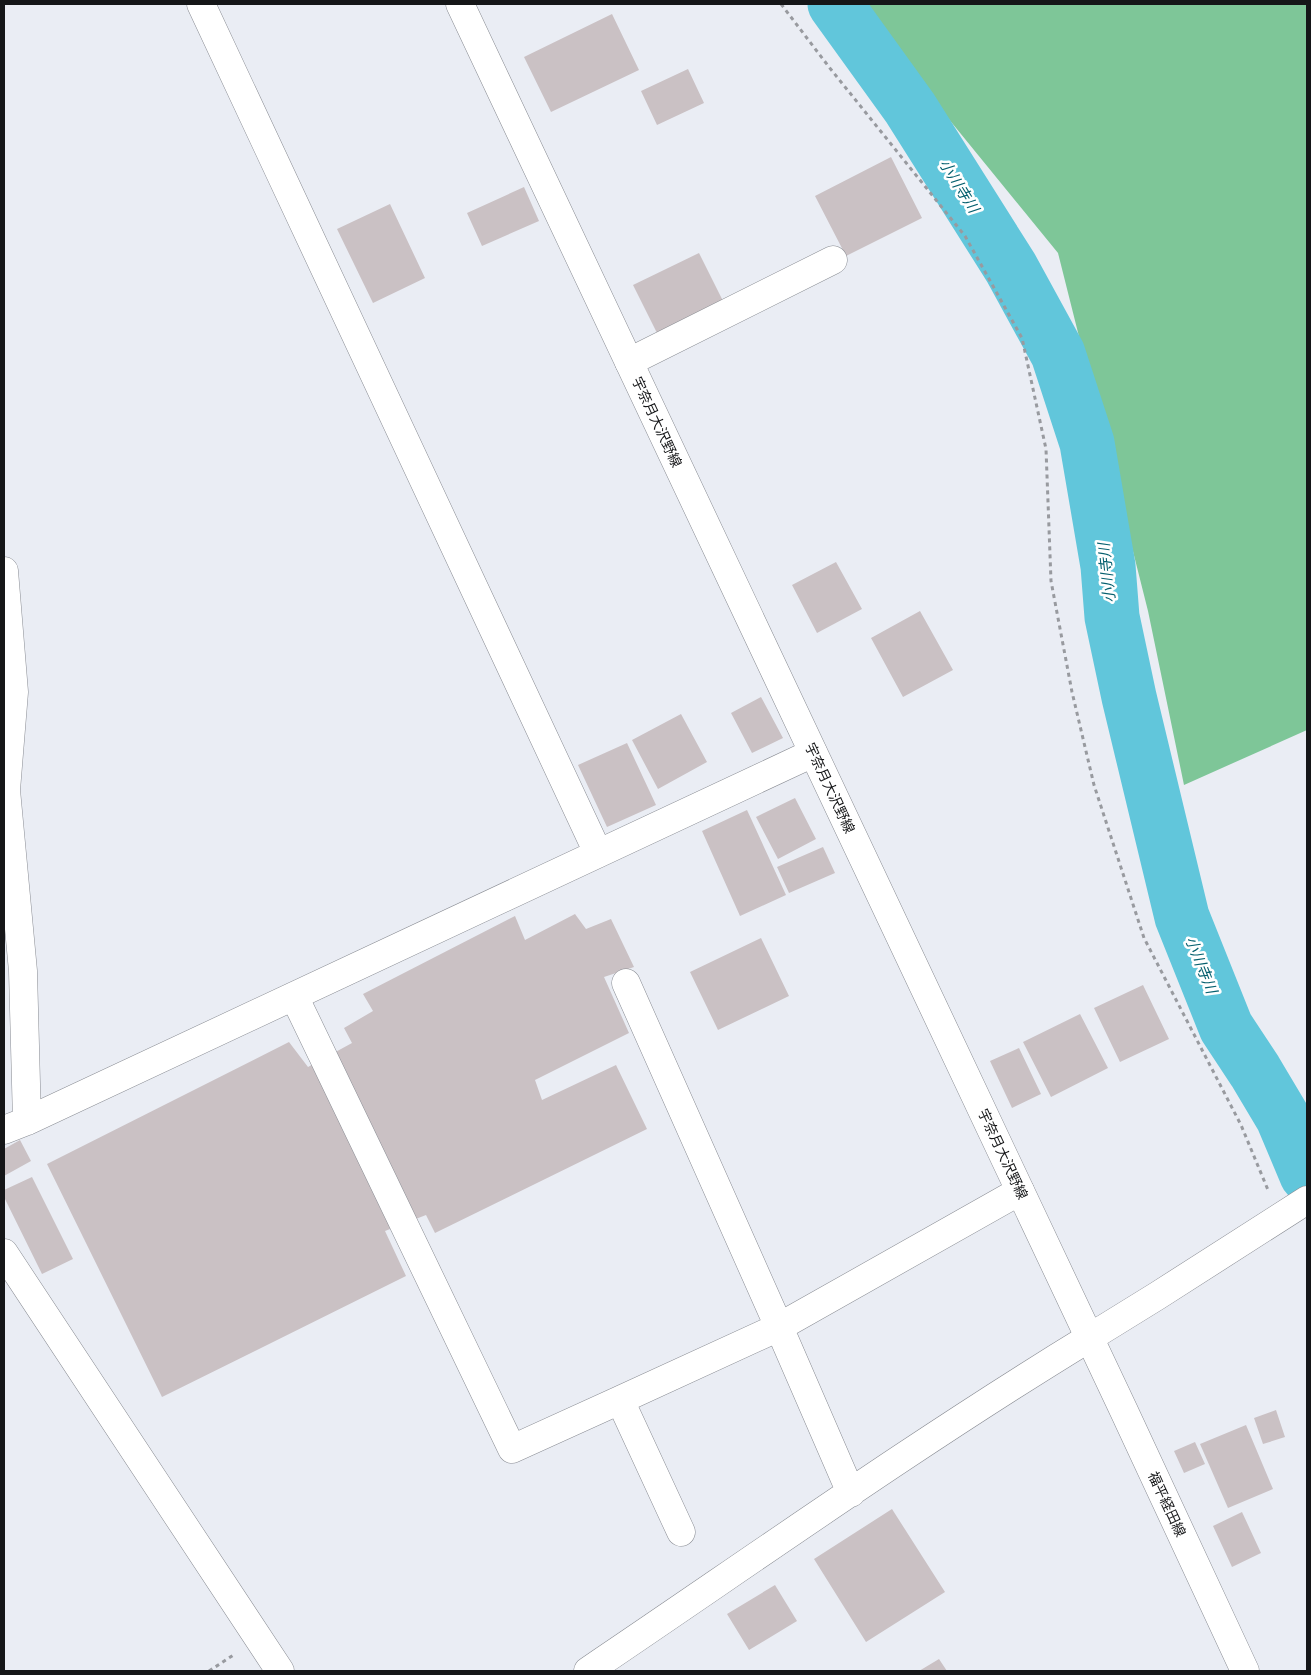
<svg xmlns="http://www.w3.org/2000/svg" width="1311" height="1675" font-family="Mulish,'Noto Sans JP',sans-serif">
<rect width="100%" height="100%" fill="#eaedf4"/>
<path fill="#7ec698" d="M 855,4 L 1307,4 L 1307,730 L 1184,785 L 1148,611 L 1058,253 Z"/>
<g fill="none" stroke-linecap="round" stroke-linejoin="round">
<path stroke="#61c6db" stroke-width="55" d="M 835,4 L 910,108 L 1011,268 L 1058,354 L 1087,443 L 1108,566 L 1112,617 L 1129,697 L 1182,917 L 1226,1027 L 1255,1071 L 1283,1118 L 1307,1175"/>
</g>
<path fill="#cac1c4" d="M 612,14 L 639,70 L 551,112 L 524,57 Z
M 688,69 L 704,103 L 657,125 L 641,91 Z
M 891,157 L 922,218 L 846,256 L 815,196 Z
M 524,187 L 539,221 L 482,246 L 467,213 Z
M 390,204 L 425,278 L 373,303 L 337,229 Z
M 699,253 L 724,303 L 658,335 L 633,285 Z
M 836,562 L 862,609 L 817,633 L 792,585 Z
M 920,611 L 953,670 L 903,697 L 871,638 Z
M 761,697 L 783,738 L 752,753 L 731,713 Z
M 681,714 L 707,762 L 658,789 L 632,740 Z
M 627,743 L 656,805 L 607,827 L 578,765 Z
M 795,798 L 816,839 L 778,859 L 756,817 Z
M 747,810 L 786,895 L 740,916 L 702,831 Z
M 823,847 L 835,873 L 789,893 L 777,867 Z
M 575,914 L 586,929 L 611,919 L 634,967 L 604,977 L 629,1033 L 535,1080 L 542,1100 L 616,1065 L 647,1129 L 435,1233 L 426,1215 L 385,1231 L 406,1276 L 162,1397 L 47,1164 L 289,1042 L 308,1067 L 352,1043 L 344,1028 L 373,1011 L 363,994 L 515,916 L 525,940 Z
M 761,938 L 789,996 L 718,1030 L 690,972 Z
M 1143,985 L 1169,1039 L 1120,1062 L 1094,1008 Z
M 1080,1014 L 1108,1068 L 1051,1097 L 1023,1042 Z
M 1019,1048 L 1041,1094 L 1012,1108 L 990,1061 Z
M 20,1140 L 31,1161 L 4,1176 L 4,1149 Z
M 32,1177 L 73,1259 L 42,1274 L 4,1197 L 4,1190 Z
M 1276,1410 L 1285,1437 L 1263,1444 L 1254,1418 Z
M 1246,1425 L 1273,1489 L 1228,1508 L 1200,1444 Z
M 1195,1442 L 1205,1464 L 1184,1473 L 1174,1451 Z
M 892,1509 L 945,1592 L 866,1642 L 814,1559 Z
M 1242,1512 L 1261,1553 L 1232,1567 L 1213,1526 Z
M 775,1585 L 797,1621 L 749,1650 L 727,1614 Z
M 939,1659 L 947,1671 L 919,1671 Z"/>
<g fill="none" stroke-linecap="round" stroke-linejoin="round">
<defs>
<path id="minor" d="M 201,4 L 598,853
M 629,362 L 833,260
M 4,571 L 14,692 L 6,790 L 23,971 L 27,1121
M 626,983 L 779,1327 L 620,1400 L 681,1532
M 294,996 L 512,1449 L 620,1400
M 4,1130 L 27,1121 L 813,753
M 4,1253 L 280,1671
M 851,1493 L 779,1327 L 1020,1191
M 588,1671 C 754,1559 917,1443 1089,1338"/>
<path id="major" d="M 460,4 L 1124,1411 L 1245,1671
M 1089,1338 L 1157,1296 L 1307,1200"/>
</defs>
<use href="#minor" stroke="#898c93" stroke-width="29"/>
<use href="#major" stroke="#898c93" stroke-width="29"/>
<path stroke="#989a9f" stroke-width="3" stroke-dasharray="4 4" stroke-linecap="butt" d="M 781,4 L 829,67 L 965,236 L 1022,338 L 1046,449 L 1051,581 L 1072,692 L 1094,785 L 1144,938 L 1241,1125 L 1268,1190
M 209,1671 L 235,1654"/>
<use href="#minor" stroke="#fff" stroke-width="28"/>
<use href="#major" stroke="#fff" stroke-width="28"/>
</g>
<g text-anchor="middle" stroke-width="5" stroke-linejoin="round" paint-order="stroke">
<g font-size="14" fill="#151618" stroke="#fff">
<text transform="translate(657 422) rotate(65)" y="5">宇奈月大沢野線</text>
<text transform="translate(830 788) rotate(65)" y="5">宇奈月大沢野線</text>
<text transform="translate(1003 1154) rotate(65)" y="5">宇奈月大沢野線</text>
<text transform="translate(1167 1504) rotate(65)" y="5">福平経田線</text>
</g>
<g font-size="15" font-style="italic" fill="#06606f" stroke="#fff">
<text transform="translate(959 186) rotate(58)" y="5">小川寺川</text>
<text transform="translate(1107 573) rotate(-96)" y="5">小川寺川</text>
<text transform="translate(1201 965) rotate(68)" y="5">小川寺川</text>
</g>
</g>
<rect width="1311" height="1675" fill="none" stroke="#151618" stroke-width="10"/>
</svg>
